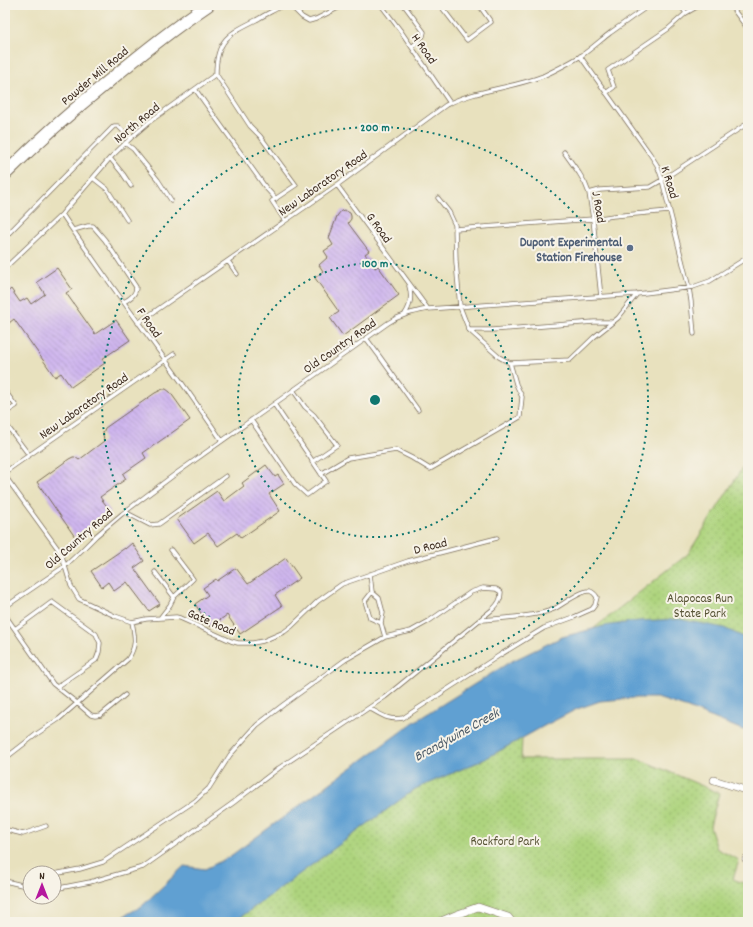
<svg xmlns="http://www.w3.org/2000/svg" width="753" height="927" font-family="Dekko,sans-serif">
<defs>
<pattern id="green-dots" width="8" height="8" patternUnits="userSpaceOnUse"><rect width="8" height="8" fill="#aed47e"/><path d="M2 2h.1M6 6h.1" fill="none" stroke="#97b66c" stroke-width="1.8" stroke-linecap="round"/></pattern>
<pattern id="building-back-hatch" width="6" height="6" patternUnits="userSpaceOnUse"><rect width="6" height="6" fill="#cfb6ef"/><path d="M-1 5l2 2M0 0l6 6M5-1l2 2" fill="none" stroke="#a994c1"/></pattern>
</defs>
<rect width="100%" height="100%" fill="#f7f3e8"/>
<filter id="ink" filterUnits="userSpaceOnUse"><feTurbulence type="fractalNoise" baseFrequency=".025" numOctaves="2"/><feDisplacementMap in="SourceGraphic" scale="8" xChannelSelector="R" yChannelSelector="G"/><feConvolveMatrix kernelMatrix="1 2 1 2 8 2 1 2 1" color-interpolation-filters="sRGB"/></filter>
<filter id="wash" filterUnits="userSpaceOnUse"><feTurbulence type="fractalNoise" baseFrequency=".012" numOctaves="4" result="noise"/><feDisplacementMap in="SourceGraphic" scale="16" xChannelSelector="R" yChannelSelector="G"/><feGaussianBlur stdDeviation="0.9" result="paint"/><feColorMatrix in="noise" values="0 0 0 0 0 0 0 0 0 0 0 0 0 0 0 0 0 1.4 0 .05"/><feComposite in="paint" operator="in"/></filter>
<g filter="url(#wash)">
<rect width="100%" height="100%" fill="#e8e1be"/>
<path fill="url(#green-dots)" stroke="#747f4e" d="M 748,459 L 748,694 L 601,644 L 593,629 L 688,554 Z
M 522,738 L 521,759 L 639,759 L 719,793 L 710,826 L 717,849 L 739,860 L 733,879 L 748,885 L 748,922 L 234,922 L 415,789 L 483,760 Z"/>
<path fill="#60a0d2" stroke="#4e6578" d="M 679,619 L 724,628 L 748,639 L 748,730 L 743,730 L 688,708 L 657,698 L 634,698 L 600,701 L 577,709 L 544,726 L 483,760 L 415,789 L 234,922 L 113,922 L 142,906 L 184,866 L 205,869 L 229,857 L 414,722 L 510,662 L 562,637 L 604,626 L 638,621 Z"/>
<g id="blocks">
<path fill="url(#building-back-hatch)" d="M 344,210 L 350,213 L 351,216 L 351,219 L 348,223 L 369,251 L 365,254 L 375,268 L 378,266 L 399,295 L 343,336 L 330,318 L 339,312 L 315,278 L 323,271 L 319,265 L 328,257 L 324,251 L 333,245 L 329,238 L 337,216 L 341,211 Z
M 57,268 L 72,289 L 66,293 L 95,334 L 116,320 L 130,340 L 102,359 L 105,363 L 71,387 L 61,373 L 55,377 L 14,319 L 9,323 L 5,318 L 5,294 L 11,289 L 20,302 L 27,298 L 31,304 L 45,294 L 37,282 Z
M 163,389 L 166,389 L 170,392 L 190,420 L 143,453 L 146,458 L 123,474 L 126,479 L 100,497 L 111,512 L 75,537 L 37,482 L 69,459 L 73,457 L 75,457 L 79,460 L 104,441 L 103,433 L 105,428 L 155,393 Z
M 266,465 L 275,477 L 278,475 L 284,484 L 269,494 L 280,511 L 241,538 L 237,533 L 218,546 L 208,533 L 194,543 L 177,519 L 217,491 L 224,501 L 244,486 L 242,483 Z
M 132,543 L 144,561 L 134,568 L 160,604 L 149,611 L 127,582 L 114,591 L 108,582 L 102,587 L 91,571 L 125,548 L 125,549 Z
M 286,558 L 300,578 L 275,595 L 282,606 L 240,634 L 227,615 L 210,627 L 195,604 L 208,595 L 203,588 L 216,579 L 217,581 L 236,568 L 248,584 Z"/>
</g>
</g>
<g filter="url(#ink)">
<use href="#blocks" fill-opacity="0" stroke="#786a56" stroke-width="1"/>
<g fill="none" stroke-linecap="round" stroke-linejoin="round">
<defs>
<path id="service" d="M 290,5 L 302,17 L 309,21 L 316,19 L 344,5
M 381,5 L 400,30 L 450,103
M 404,5 L 424,32 L 423,36 L 412,47
M 440,5 L 467,40 L 491,22 L 479,5
M 680,5 L 686,13
M 730,5 L 748,29
M 580,56 L 650,154 L 657,165 L 661,176 L 689,288 L 691,301 L 694,334
M 216,74 L 250,126 L 260,136 L 296,185 L 272,201 L 285,221
M 195,89 L 266,188 L 276,199
M 606,93 L 614,87 L 608,70 L 668,29 L 686,13 L 700,5
M 125,143 L 133,149 L 158,180 L 171,200
M 564,152 L 579,173 L 585,183 L 589,193 L 593,219 L 601,297
M 110,158 L 123,174 L 131,186
M 93,178 L 107,189 L 127,220
M 337,185 L 428,309
M 589,193 L 600,190 L 650,187 L 662,180 L 748,123
M 438,198 L 449,212 L 455,225 L 456,262 L 460,307 L 469,330 L 499,357 L 510,363 L 570,360 L 594,337 L 618,318 L 637,294
M 62,214 C 113,291 171,364 222,441
M 455,229 L 593,219 L 613,216 L 669,211
M 73,230 L 88,226 L 93,226 L 105,240 L 136,287 C 136,295 130,298 124,302
M 5,237 L 114,126 L 118,126 L 130,138
M 228,261 L 237,274
M 5,268 L 62,214 L 110,158 L 134,135 L 149,122 L 216,74 C 216,39 230,33 258,19 C 266,14 275,10 283,5
M 405,314 C 411,305 412,296 409,286
M 138,323 L 337,185 L 446,105 C 475,90 513,88 543,76 C 556,70 569,63 581,56 C 591,49 600,41 610,33 C 623,24 636,14 650,5
M 469,330 L 492,330 L 594,322 L 611,322
M 366,338 L 380,357 L 418,410
M 293,390 L 305,407 L 314,415 L 337,445 L 312,462
M 5,391 L 16,406 L 5,413
M 251,420 L 295,484 L 307,495 L 326,481 L 274,404
M 5,423 L 29,455
M 5,472 L 174,354
M 321,474 L 348,458 L 396,450 L 412,458 L 430,469 L 510,423 L 520,417 L 522,397 L 516,384 L 510,363
M 5,476 L 61,553 L 71,586 L 79,599 L 115,616 L 132,622 L 146,619 L 176,617 L 180,618 L 231,641 L 238,643 L 253,643 L 263,641 L 284,632 L 292,626 L 318,601 L 342,584 L 408,561 L 497,538
M 125,512 L 150,525 L 159,524 L 226,476
M 155,572 L 174,597
M 370,574 L 372,592 L 379,598 L 383,613 L 381,623 L 370,618 L 365,601 L 372,592
M 5,607 L 65,566 L 82,550 L 96,536 L 122,514 L 174,475 L 388,323 C 400,315 413,312 428,309 L 637,294 L 693,287 L 710,281 L 748,257
M 5,615 L 53,684 L 77,703 L 91,715 L 95,716 L 101,715 L 125,695
M 160,618 L 170,605 L 174,597 L 193,579 L 171,550
M 381,623 L 385,637
M 15,629 L 52,602 L 96,634 L 100,643 L 99,652 L 96,660 L 57,687
M 369,708 C 382,715 388,721 403,718 L 500,655 L 544,628 L 574,617 L 592,609 L 595,605 L 597,597 C 595,594 593,592 590,591 C 581,590 562,605 554,609 C 535,617 502,618 481,620
M 5,761 L 7,757 L 38,733 L 59,719 L 128,659 C 137,645 135,638 132,622
M 5,826 L 7,830 L 23,834 L 46,826
M 54,874 L 80,869 L 103,862 L 195,801 L 209,788 L 230,755 L 257,725 L 283,705 L 345,660 L 385,637 L 411,631 L 429,621 L 471,592 L 483,588 L 496,589 L 501,592 C 501,600 498,604 493,609 L 385,697 L 279,768 L 233,803 L 143,867 L 90,882 L 54,889
M 5,881 L 30,887"/>
<path id="minor" d="M 714,780 L 748,791
M 746,859 L 748,860
M 439,922 L 458,914 L 478,907 L 508,917 L 512,922"/>
<path id="trunk" d="M 5,174 C 38,141 73,110 109,81 C 141,54 174,28 208,5"/>
</defs>
<use href="#service" stroke="#786a56" stroke-width="5"/>
<use href="#minor" stroke="#786a56" stroke-width="8"/>
<use href="#trunk" stroke="#786a56" stroke-width="14"/>
<use href="#service" stroke="#fff" stroke-width="3.5"/>
<use href="#minor" stroke="#fff" stroke-width="7"/>
<use href="#trunk" stroke="#fff" stroke-width="12"/>
</g>
</g>
<g fill="none" stroke="#0f766e" stroke-width="2" stroke-dasharray="2 4">
<circle cx="375" cy="400" r="137"/>
<circle cx="375" cy="400" r="273"/>
</g>
<circle fill="#5c6f8a" stroke="#f7f3e8" stroke-width="1.5" cx="630" cy="248" r="4"/>
<g text-anchor="middle" stroke-width="4" stroke-linejoin="round" paint-order="stroke">
<g font-size="13" fill="#3b2a1e" stroke="#f7f3e8">
<text transform="translate(425 48) rotate(55)" y="5">H Road</text>
<text transform="translate(94 75) rotate(-40)" y="5">Powder Mill Road</text>
<text transform="translate(136 122) rotate(-40)" y="5">North Road</text>
<text transform="translate(322 182) rotate(-35)" y="5">New Laboratory Road</text>
<text transform="translate(671 182) rotate(73)" y="5">K Road</text>
<text transform="translate(600 207) rotate(80)" y="5">J Road</text>
<text transform="translate(380 227) rotate(54)" y="5">G Road</text>
<text transform="translate(150 322) rotate(55)" y="5">F Road</text>
<text transform="translate(339 345) rotate(-35)" y="5">Old Country Road</text>
<text transform="translate(83 405) rotate(-35)" y="5">New Laboratory Road</text>
<text transform="translate(78 538) rotate(-41)" y="5">Old Country Road</text>
<text transform="translate(430 545) rotate(-14)" y="5">D Road</text>
<text transform="translate(212 621) rotate(23)" y="5">Gate Road</text>
</g>
<g font-size="13" font-weight="bold" fill="#4e5e75" stroke="#f7f3e8" text-anchor="end">
<text x="622" y="246">Dupont Experimental<tspan x="622" dy="15">Station Firehouse</tspan></text>
</g>
<g font-size="13" fill="#585436" stroke="#f7f3e8">
<text x="700" y="602">Alapocas Run<tspan x="700" dy="15">State Park</tspan></text>
<text x="505" y="845">Rockford Park</text>
</g>
<g font-size="14" font-style="italic" fill="#4a5966" stroke="#f7f3e8">
<text transform="translate(456 734) rotate(-29)" y="5">Brandywine Creek</text>
</g>
</g>
<circle cx="375" cy="400" r="6" fill="#0f766e" stroke="#f7f3e8" stroke-width="2"/>
<g font-size="12" text-anchor="middle" font-weight="bold" fill="#0f766e" stroke="#f7f3e8" stroke-width="4" stroke-linejoin="round" paint-order="stroke">
<text x="375" y="131">200 m</text>
<text x="375" y="267">100 m</text>
</g>
<rect width="753" height="927" fill="none" stroke="#f7f3e8" stroke-width="20"/>
<g transform="translate(42 885)"><circle r="19" fill="#f7f3e8" stroke="#aca397"/>
<path d="M0-3L7 15L0 10L-7 15Z" fill="#b5179e"/>
<text y="-6" font-size="11" font-weight="bold" text-anchor="middle" fill="#3b2a1e">N</text>
</g>
</svg>
